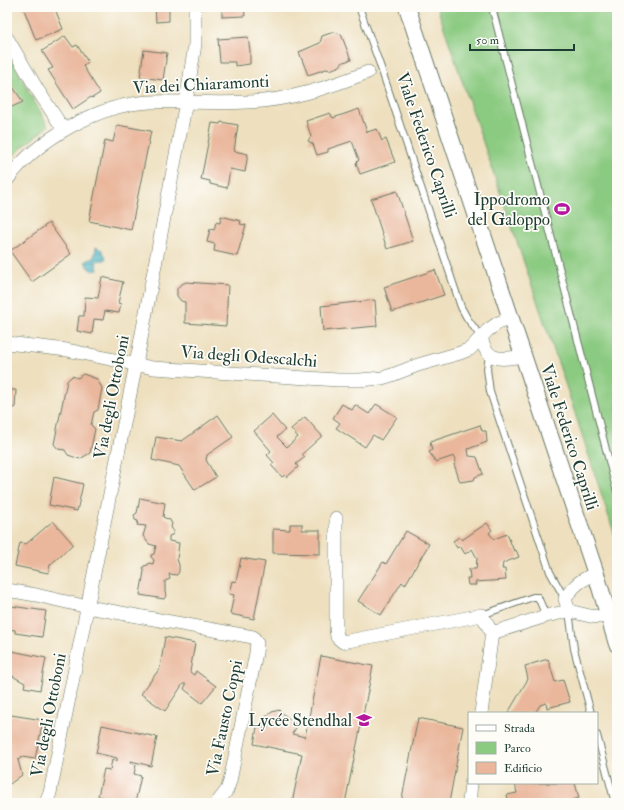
<svg xmlns="http://www.w3.org/2000/svg" width="624" height="810" font-family="'IM FELL Double Pica',serif">
<defs>
<pattern id="water-rules" width="6" height="5" patternUnits="userSpaceOnUse"><rect width="6" height="5" fill="#44b1c1"/><path d="M0 2.5h6" fill="none" stroke="#38919e"/></pattern>
</defs>
<rect width="100%" height="100%" fill="#fdfcf7"/>
<filter id="ink" filterUnits="userSpaceOnUse"><feTurbulence type="fractalNoise" baseFrequency=".025" numOctaves="2"/><feDisplacementMap in="SourceGraphic" scale="8" xChannelSelector="R" yChannelSelector="G"/><feConvolveMatrix kernelMatrix="1 2 1 2 8 2 1 2 1" color-interpolation-filters="sRGB"/></filter>
<filter id="wash" filterUnits="userSpaceOnUse"><feTurbulence type="fractalNoise" baseFrequency=".012" numOctaves="4" result="noise"/><feDisplacementMap in="SourceGraphic" scale="16" xChannelSelector="R" yChannelSelector="G"/><feGaussianBlur stdDeviation="0.9" result="paint"/><feColorMatrix in="noise" values="0 0 0 0 0 0 0 0 0 0 0 0 0 0 0 0 0 1.4 0 .05"/><feComposite in="paint" operator="in"/></filter>
<g filter="url(#wash)">
<rect width="100%" height="100%" fill="#eee0bf"/>
<path fill="#8bca81" stroke="#55845a" d="M 437,7 L 617,7 L 617,542 L 567,389 Z
M 7,52 L 48,126 L 17,152 L 7,164 Z"/>
<path fill="url(#water-rules)" stroke="#32777a" d="M 96,247 L 102,250 L 106,257 L 105,260 L 96,261 L 98,270 L 93,271 L 89,269 L 85,262 L 94,257 Z"/>
<g id="blocks">
<path fill="#eab79c" d="M 23,7 L 61,7 L 55,9 L 63,29 L 36,40 Z
M 155,7 L 169,7 L 169,21 L 156,22 Z
M 222,7 L 244,7 L 245,16 L 222,17 Z
M 334,32 L 341,34 L 351,60 L 343,62 L 340,66 L 330,70 L 326,69 L 308,75 L 299,52 L 320,43 L 322,36 Z
M 65,36 L 73,47 L 77,45 L 88,62 L 83,66 L 100,93 L 92,98 L 91,97 L 73,109 L 48,70 L 53,68 L 42,51 Z
M 248,37 L 250,51 L 250,64 L 235,66 L 235,62 L 220,62 L 218,39 Z
M 144,50 L 167,53 L 163,80 L 140,77 Z
M 11,84 L 23,102 L 7,109 L 7,85 Z
M 359,109 L 367,132 L 377,129 L 382,141 L 386,139 L 395,162 L 360,174 L 356,163 L 359,160 L 352,141 L 328,149 L 328,152 L 317,155 L 313,144 L 308,141 L 311,136 L 306,121 L 330,113 L 333,118 Z
M 221,122 L 238,125 L 234,151 L 248,154 L 245,172 L 230,169 L 227,188 L 210,184 L 210,181 L 201,179 L 212,123 L 220,124 Z
M 117,125 L 151,131 L 131,230 L 89,221 L 105,140 L 113,142 Z
M 397,191 L 413,241 L 387,249 L 371,199 Z
M 221,216 L 241,221 L 240,224 L 246,225 L 237,256 L 214,251 L 215,244 L 207,242 L 210,229 L 214,230 L 216,222 L 220,223 Z
M 49,223 L 71,254 L 32,282 L 10,251 Z
M 435,270 L 444,295 L 392,312 L 384,287 Z
M 102,277 L 123,282 L 118,303 L 121,304 L 119,313 L 105,311 L 103,320 L 94,319 L 92,334 L 77,331 L 79,316 L 84,316 L 85,297 L 98,298 Z
M 186,282 L 228,285 L 226,326 L 185,323 L 185,302 L 181,301 L 177,296 L 177,289 L 180,285 Z
M 375,300 L 377,326 L 323,331 L 321,306 Z
M 83,374 L 97,379 L 102,388 L 98,410 L 94,412 L 91,425 L 95,429 L 90,453 L 80,459 L 68,455 L 65,450 L 58,449 L 54,444 L 67,381 L 72,376 L 78,378 Z
M 7,390 L 16,390 L 15,408 L 7,407 Z
M 342,404 L 352,410 L 355,405 L 369,414 L 376,404 L 397,417 L 381,440 L 373,435 L 365,447 L 336,428 L 340,423 L 333,418 Z
M 218,415 L 233,437 L 207,455 L 206,460 L 216,477 L 195,490 L 179,466 L 152,460 L 156,437 L 182,441 Z
M 272,415 L 285,430 L 277,437 L 287,447 L 298,437 L 291,429 L 305,417 L 322,436 L 302,454 L 305,457 L 296,464 L 298,467 L 287,477 L 285,475 L 282,477 L 271,465 L 274,463 L 267,455 L 271,451 L 254,431 Z
M 480,425 L 482,431 L 486,431 L 487,442 L 468,449 L 469,456 L 477,457 L 483,474 L 475,477 L 474,480 L 460,482 L 454,464 L 456,463 L 454,456 L 436,462 L 429,452 L 432,450 L 430,442 Z
M 54,477 L 83,484 L 77,511 L 49,505 Z
M 140,498 L 165,503 L 163,517 L 170,520 L 172,524 L 171,527 L 174,532 L 172,535 L 169,536 L 169,541 L 179,543 L 177,559 L 179,565 L 179,572 L 177,575 L 169,574 L 170,579 L 165,581 L 165,592 L 166,596 L 164,599 L 140,595 L 144,571 L 143,567 L 144,566 L 148,565 L 149,563 L 153,564 L 154,560 L 151,557 L 151,555 L 154,554 L 156,546 L 149,544 L 143,536 L 146,526 L 137,525 L 138,521 L 135,520 L 134,515 L 137,513 Z
M 53,521 L 73,544 L 50,565 L 48,573 L 15,566 L 20,543 L 26,544 Z
M 487,523 L 492,530 L 489,533 L 494,539 L 507,534 L 514,551 L 516,550 L 519,557 L 503,563 L 502,569 L 505,569 L 506,580 L 475,582 L 476,585 L 468,585 L 467,578 L 470,578 L 469,569 L 476,569 L 477,558 L 472,549 L 465,554 L 460,546 L 457,548 L 453,541 L 459,537 L 462,540 Z
M 290,524 L 302,524 L 302,530 L 320,530 L 320,554 L 273,553 L 273,529 L 290,530 Z
M 406,531 L 429,544 L 405,585 L 402,582 L 381,615 L 358,601 L 383,562 L 386,564 Z
M 241,558 L 265,562 L 254,619 L 230,614 L 234,595 L 229,594 L 232,581 L 236,582 Z
M 11,606 L 46,611 L 42,637 L 15,633 L 15,630 L 8,629 Z
M 165,637 L 195,643 L 190,672 L 194,675 L 196,671 L 216,686 L 202,703 L 184,689 L 186,684 L 183,684 L 165,711 L 141,694 L 160,668 Z
M 7,650 L 46,658 L 40,690 L 24,687 L 25,683 L 7,673 Z
M 321,656 L 373,666 L 345,803 L 292,803 L 302,754 L 254,744 L 257,727 L 267,729 L 268,727 L 264,726 L 263,722 L 263,719 L 272,712 L 279,710 L 295,724 L 296,728 L 292,734 L 305,737 Z
M 548,659 L 555,682 L 563,680 L 570,702 L 547,708 L 546,703 L 540,705 L 535,713 L 508,713 L 528,679 L 525,666 Z
M 11,715 L 43,720 L 35,759 L 22,757 L 18,760 L 22,775 L 7,786 L 7,733 Z
M 418,718 L 463,727 L 449,803 L 401,803 Z
M 102,725 L 157,737 L 151,766 L 131,761 L 131,763 L 136,765 L 134,774 L 141,776 L 135,803 L 130,803 L 98,796 L 104,769 L 110,770 L 112,760 L 117,761 L 117,758 L 96,753 Z
M 515,783 L 575,783 L 579,798 L 562,803 L 509,803 L 507,795 L 517,793 Z"/>
</g>
</g>
<g filter="url(#ink)">
<use href="#blocks" fill-opacity="0" stroke="#677665" stroke-width="1"/>
<g fill="none" stroke-linecap="round" stroke-linejoin="round">
<defs>
<path id="service" d="M 359,7 L 380,65 L 461,307 L 467,318 L 481,337
M 492,7 L 617,492
M 489,355 L 487,369 L 490,392 L 550,572 L 565,599
M 569,611 L 574,649 L 591,713
M 482,615 L 533,597 L 538,597 L 546,616
M 597,735 L 615,803"/>
<path id="minor" d="M 7,38 L 37,89 L 64,130
M 7,180 C 37,139 99,104 150,102 C 182,101 215,104 247,102 C 288,101 330,87 368,72
M 481,337 C 487,364 502,359 524,356
M 7,343 L 67,350 L 153,368 L 338,380 L 360,380 L 382,378 L 392,375 L 418,365 L 460,353 L 470,349 L 488,330 L 498,323 L 511,318
M 336,518 L 336,629 L 337,637 L 343,642 L 482,615 L 492,633
M 7,590 L 36,595 L 88,607 L 253,637 L 257,643 L 256,653 L 230,781 L 227,790 L 217,803
M 569,611 L 565,599 C 573,586 581,579 596,574
M 492,633 L 546,616 L 569,611 L 590,616 L 600,617 L 608,615
M 481,713 L 492,633
M 46,803 L 50,793 L 140,344 L 186,102 L 195,44 L 195,7
M 469,803 L 471,783"/>
<path id="tertiary" d="M 407,7 L 596,574 L 617,644"/>
</defs>
<use href="#service" stroke="#677665" stroke-width="8"/>
<use href="#minor" stroke="#677665" stroke-width="14"/>
<use href="#tertiary" stroke="#677665" stroke-width="18"/>
<use href="#service" stroke="#fff" stroke-width="6"/>
<use href="#minor" stroke="#fff" stroke-width="13"/>
<use href="#tertiary" stroke="#fff" stroke-width="16"/>
</g>
</g>
<defs>
<symbol id="stadium-bare" viewBox="-9 -9 18 18"><path d="M0-5a6.5 5 0 1 0 0 10a6.5 5 0 1 0 0-10ZM-3.5-1.8h7v3.6h-7Z" fill="#b5179e" stroke="#fdfcf7" stroke-width="2.5" paint-order="stroke"/></symbol>
<symbol id="school-bare" viewBox="-9 -9 18 18"><path d="M0-5L7-2L0 1L-7-2ZM-4 1L0 2.5L4 1V4Q0 6-4 4Z" fill="#b5179e" stroke="#fdfcf7" stroke-width="2.5" paint-order="stroke"/></symbol>
</defs>
<g fill-rule="evenodd">
<use href="#stadium-bare" x="551" y="198" width="22" height="22"/>
<use href="#school-bare" x="353" y="709" width="22" height="22"/>
</g>
<g text-anchor="middle" stroke-width="3.5" stroke-linejoin="round" paint-order="stroke">
<g font-size="17" fill="#1f3d34" stroke="#fdfcf7">
<text transform="translate(201 84) rotate(-3)" y="6">Via dei Chiaramonti</text>
<text transform="translate(427 145) rotate(71)" y="6">Viale Federico Caprilli</text>
<text transform="translate(249 356) rotate(4)" y="6">Via degli Odescalchi</text>
<text transform="translate(111 397) rotate(-79)" y="6">Via degli Ottoboni</text>
<text transform="translate(570 437) rotate(72)" y="6">Viale Federico Caprilli</text>
<text transform="translate(48 715) rotate(-79)" y="6">Via degli Ottoboni</text>
<text transform="translate(224 718) rotate(-78)" y="6">Via Fausto Coppi</text>
</g>
<g font-size="17" fill="#1f3d34" stroke="#fdfcf7" text-anchor="end">
<text x="550" y="205">Ippodromo<tspan x="550" dy="20">del Galoppo</tspan></text>
<text x="352" y="726">Lycée Stendhal</text>
</g>
</g>
<rect width="624" height="810" fill="none" stroke="#fdfcf7" stroke-width="24"/>
<rect x="468" y="712" width="130" height="72" fill="#fdfcf7" stroke="#a4b0a9"/>
<rect x="476" y="725" width="20" height="6" fill="#ffffff" stroke="#a4b0a9"/>
<text x="504" y="732" font-size="12" fill="#1f3d34">Strada</text>
<rect x="476" y="742" width="20" height="12" fill="#8bca81" stroke="#a4b0a9"/>
<text x="504" y="752" font-size="12" fill="#1f3d34">Parco</text>
<rect x="476" y="762" width="20" height="12" fill="#eab79c" stroke="#a4b0a9"/>
<text x="504" y="772" font-size="12" fill="#1f3d34">Edificio</text>
<path d="M470 44v6h104v-6" fill="none" stroke="#1f3d34" stroke-width="2"/>
<text x="476" y="44" font-size="12" fill="#1f3d34" stroke="#fdfcf7" stroke-width="3" paint-order="stroke">50 m</text>
</svg>
